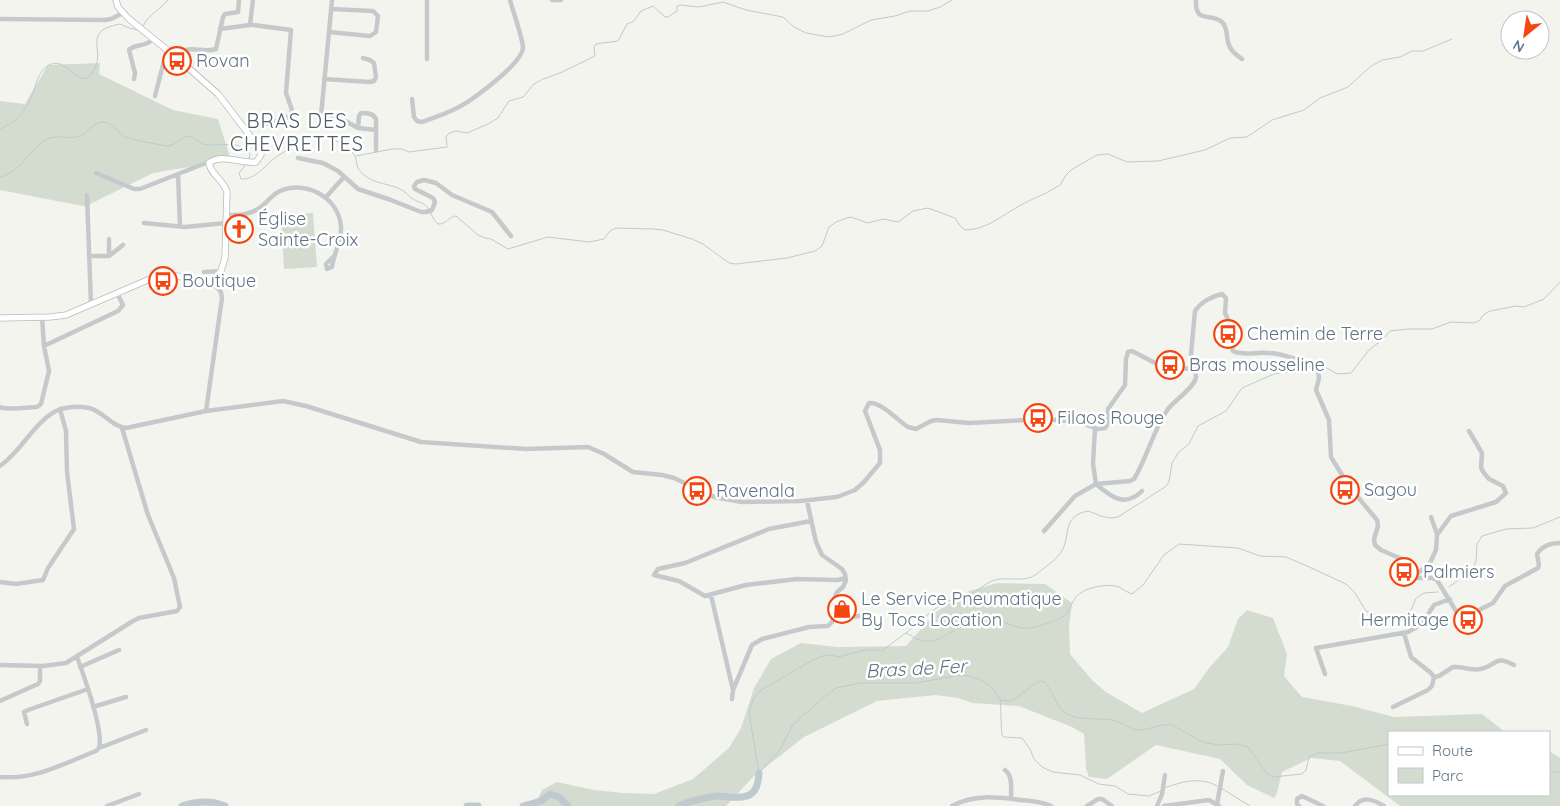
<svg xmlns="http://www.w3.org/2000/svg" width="1560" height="806" font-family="Quicksand,sans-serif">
<rect width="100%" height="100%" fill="#f4f4ef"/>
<path fill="#d4dcd0" d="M 100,63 L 99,74 L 173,110 L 218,119 L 231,160 L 153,173 L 88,205 L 88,207 L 0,190 L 0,101 L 25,104 L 48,65 Z
M 313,213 L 317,267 L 284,269 L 281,215 Z
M 998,583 L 1045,584 L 1072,603 L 1069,626 L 1070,654 L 1092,680 L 1106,692 L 1142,713 L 1194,689 L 1210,667 L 1228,647 L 1238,619 L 1247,610 L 1273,618 L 1287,654 L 1284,676 L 1302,697 L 1352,706 L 1394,717 L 1482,714 L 1505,732 L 1389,732 L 1389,795 L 1549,795 L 1549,751 L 1560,758 L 1560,806 L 1400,806 L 1340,761 L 1311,758 L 1282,772 L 1277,793 L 1274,798 L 1247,785 L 1220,759 L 1156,745 L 1107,779 L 1089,777 L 1086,769 L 1084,734 L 1072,727 L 1019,706 L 972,703 L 958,698 L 936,695 L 877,701 L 804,737 L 753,777 L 726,806 L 534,806 L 542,790 L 557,782 L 594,790 L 623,793 L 654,794 L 693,779 L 729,748 L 741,728 L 754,688 L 771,659 L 801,643 L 837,647 L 906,646 L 936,612 L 969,591 Z"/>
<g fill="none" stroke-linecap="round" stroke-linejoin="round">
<path stroke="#becacf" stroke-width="1" d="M 143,26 C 148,15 161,9 168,0
M 0,129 C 21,120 28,107 35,87 C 37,80 40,72 46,67 C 67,50 79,97 94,70 C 106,50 81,31 120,24 L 129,28 L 138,30
M 356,156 L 392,149 L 402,149 L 409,152 L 447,147 L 446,137 L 449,133 L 456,131 L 467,133 L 488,124 L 498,118 L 509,101 L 523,97 L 534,84 L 543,79 L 560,73 L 595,56 L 594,47 L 596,44 L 618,41 L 627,24 L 634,21 L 641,11 L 653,6 L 665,17 L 668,17 L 677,11 L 677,6 L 680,5 L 699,7 L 723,2 L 746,10 L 783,17 L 794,27 L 806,33 L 829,37 L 843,34 L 871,20 L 895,16 L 910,11 L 928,11 L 940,7 L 952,0
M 246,164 L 239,173 L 241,179 C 257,180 267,162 279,155 C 300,143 309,129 334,140 C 340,143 348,147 353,153 C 359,160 353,166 364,175 C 377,185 388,183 400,189 C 406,191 409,198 415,200 C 420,203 423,202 428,208 C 431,213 433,220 438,224 C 446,225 449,216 456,216 L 478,235 L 485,238 L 491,239 L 508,249 L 548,237 L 589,242 L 604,239 L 610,231 L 616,228 L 653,229 L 663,230 L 692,239 L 703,244 L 729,263 L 736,264 L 787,258 L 815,251 L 822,246 L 829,227 L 836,222 L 847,218 L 851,217 L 868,223 L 883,219 L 898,222 L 913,211 L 928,208 L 955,218 L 961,227 L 965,230 C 986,230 1003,215 1019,206 C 1031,199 1044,195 1055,188 L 1060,185 L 1066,175 L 1071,170 L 1097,155 L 1108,154 L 1127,162 L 1158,161 L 1205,150 L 1230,138 L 1247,137 L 1272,120 L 1304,110 L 1320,98 L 1348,87 L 1370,67 L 1382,60 L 1400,57 L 1412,51 L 1423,51 L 1452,39
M 0,177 C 22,172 29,149 47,139 C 58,134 70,140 81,136 C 88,132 94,122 103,122 C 112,122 118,133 125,137 C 129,139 165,146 169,146 C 177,144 181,137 189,136 C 195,137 198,142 203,144 C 218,148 238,138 250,154 L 249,159
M 1314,366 L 1320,364 L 1337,374 L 1351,373 L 1369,350 L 1382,340 L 1390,331 L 1408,329 L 1432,329 L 1451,322 L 1474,323 L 1480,320 L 1483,315 L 1490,311 L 1516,306 L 1524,307 L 1544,299 L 1560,282
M 1449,587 L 1473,569 L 1476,561 L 1477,544 L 1482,536 L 1506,529 L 1533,528 L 1560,517
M 906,633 C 920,622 933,608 949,601 C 956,598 964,598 971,594 C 978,591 983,585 990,582 C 1005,574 1024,585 1038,573 C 1046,566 1058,559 1063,549 C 1070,533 1063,516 1088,511 C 1100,515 1106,520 1118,517 L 1165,487 L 1169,482 L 1172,463 L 1179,452 L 1189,444 L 1198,426 L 1226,411 L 1242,388 L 1274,374 L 1311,368
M 1001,700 C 1018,706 1027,683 1043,681 C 1053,689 1054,704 1064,712 C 1075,721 1100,718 1113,720 C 1122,722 1129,729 1138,730 C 1150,730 1160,723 1172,725 L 1199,740 L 1206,743 L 1220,745 L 1236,744 L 1248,747 L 1267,774 L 1273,777 L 1302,774 L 1306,770 L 1309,757 L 1318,753 L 1341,753 L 1389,744
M 1549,772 L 1560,772
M 759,773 L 750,719 C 749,707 752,698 761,690 L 813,660 L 822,656 L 831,655 L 838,657 L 865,650 L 883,650 L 906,633 C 911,635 915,639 920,640 C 934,645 947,634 959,628 C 967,624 975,622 984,620 C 1007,617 1015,634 1039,626 C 1047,623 1057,621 1064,616 C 1070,611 1071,603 1076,597 C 1083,588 1104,584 1115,586 C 1122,587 1125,592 1132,594 L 1143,585 L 1164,555 L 1179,544 L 1238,548 L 1260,556 L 1286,557 L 1307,566 L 1346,584 L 1355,593 L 1366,611 L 1382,617 L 1394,618 L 1405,616 L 1411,610 L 1416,598 L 1424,593 L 1438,592
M 759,773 L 780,750 L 792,726 L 797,721 L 824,697 L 836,688 L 860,683 L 915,683 L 961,675 C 978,676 992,684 1000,699 C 1001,703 1001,729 1002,735 L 1004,737 L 1022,738 L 1030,749 L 1034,759 L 1042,767 L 1053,772 L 1080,775 L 1099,784 L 1115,786 L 1128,794 L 1149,796 L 1161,791
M 1164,788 C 1182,782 1199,776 1217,786
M 1221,788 L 1250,806"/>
<path stroke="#becacf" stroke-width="7" d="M 182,806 C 197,801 211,800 225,806
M 467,806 L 478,806
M 523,806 L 541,801 L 550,794 L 559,797 L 568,806
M 679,806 C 685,802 709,797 717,796 C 721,796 725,797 729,797 C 750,799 758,794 759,773"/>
<defs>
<path id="secondary" d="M 0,318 L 50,317 L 66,315 L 150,279 L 178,276 L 202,283 L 212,282 L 221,271 L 225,258 L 227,192 C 224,180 210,174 209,163 C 222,153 241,164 256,162 L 261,155 L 260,149 L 218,94 L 176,57 L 129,19 L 118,7 L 116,0"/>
</defs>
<use href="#secondary" stroke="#b5bbbf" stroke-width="7"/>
<path stroke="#c6c9cc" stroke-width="4.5" d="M 332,0 L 321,116 L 340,118 L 358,128 L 376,130
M 427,0 L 427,59
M 552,0 L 561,0
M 1196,0 C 1195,25 1211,12 1222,22 C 1228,27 1226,38 1229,45 C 1231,51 1236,55 1242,59
M 0,19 L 105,20 L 111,19 L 123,13
M 220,29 L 250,25 L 253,0
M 329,32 L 370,36 L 376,32 L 378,16 L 373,11 L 331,9
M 176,57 C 189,42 201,54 216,49 L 223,17 L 225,14 L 238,12 L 239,0
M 134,79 L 135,73 L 129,50 C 138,42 143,49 153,39
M 324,79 L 370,82 L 374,81 L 376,77 L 374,63 L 370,60 L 363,58
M 155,96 L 167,49
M 412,99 L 414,117 L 417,121 L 422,122 C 433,118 445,114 455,109 C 470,102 521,65 523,48 C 523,39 513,11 510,0
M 358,128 L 359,116 L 361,113 C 367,113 373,113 376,119 L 376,150
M 246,130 L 288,117 L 291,115 L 292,110 L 286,93 L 291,30 L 253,25
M 298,158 L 323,163 L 338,171 L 358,189 L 391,200 L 421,212 L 426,212 L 432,210 L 435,202 L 433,198 L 415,189 L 414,186 L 417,182 L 424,180 L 436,183 L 452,195 L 492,212 L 511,236
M 96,173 L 134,189 L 140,189 L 211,161
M 178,174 L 180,226
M 87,195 L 91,305
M 326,197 L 344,177
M 226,215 C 239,215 252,215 262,206 C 268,201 273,194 280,191 C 306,180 338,197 341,226 C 342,240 334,253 332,267 L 327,269 L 326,264 L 333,257
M 144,223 L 185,227 L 226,223
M 89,256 L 109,256 L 123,245
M 109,256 L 109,239
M 204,272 L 221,271
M 44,346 L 118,311 L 123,305 L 117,293
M 0,407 C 11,411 26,407 37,407 L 41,404 L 49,371 L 44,346 L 42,317
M 206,411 L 222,298 L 221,292 L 212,282
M 1095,428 L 1093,464 L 1096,484 C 1111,497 1125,508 1142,491
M 0,466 C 33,443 39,399 89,408 C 103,411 112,427 126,428 L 206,411 L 283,401 L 306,406 L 421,442 L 526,449 L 588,447 L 604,454 L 633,472 L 662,475 L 674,478 L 714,497 L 742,502 L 800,501 L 837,497 L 855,490 L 864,482 L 880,463 L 880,450 L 865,411 L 869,403 C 882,402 897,420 908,427 L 916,429 L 931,421 L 937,420 L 969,423 L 1045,419 L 1078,422 L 1098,429 L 1105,428 L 1108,423 L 1108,409 L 1125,385 L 1126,359 L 1128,352 L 1132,351 L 1157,364 L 1189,369 L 1193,365 L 1191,354 L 1195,311 C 1201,302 1212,296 1222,294 L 1226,298 L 1225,313 L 1229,322 L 1230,342 L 1233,351 C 1243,356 1256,352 1267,353 C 1281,353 1309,362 1318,371 L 1319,378 L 1316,390 L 1329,420 L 1331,457 L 1342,475 L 1347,487 L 1357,496 L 1377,520 L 1378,526 L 1374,539 L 1375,545 L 1381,550 L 1402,559 L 1406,573 L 1412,578 L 1433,578 L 1437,580 L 1459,616 L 1465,617 L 1493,603 L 1505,586 L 1538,568 L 1539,565 L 1537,554 C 1542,546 1550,543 1560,543
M 1431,517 L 1437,534
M 811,521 L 769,529 L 685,563 L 658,569 L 654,575 L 679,581 L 705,596 L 746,585 L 797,579 L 838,580 L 845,578
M 1044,531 L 1075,496 L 1096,484 L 1130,481 L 1134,479 C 1148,456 1153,430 1168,409 C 1175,400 1195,387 1196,377 C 1196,373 1194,369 1193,365
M 1409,576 L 1417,574 L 1430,563 L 1436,550 L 1437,535 L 1451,516 L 1496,502 L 1506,493 L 1503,486 L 1489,479 L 1484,473 L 1481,468 L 1482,453 L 1469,431
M 0,582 L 16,584 L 43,580 L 48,568 L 74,529 L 67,472 L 66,431 L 60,409
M 711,595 L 733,690 L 732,699
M 833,620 L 865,615
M 1404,633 L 1411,657 L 1431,673 L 1434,677 L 1439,676 L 1453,667 C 1462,666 1472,671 1481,669 C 1497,666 1494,654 1514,665
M 0,665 L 43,666 L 66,663 L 133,621 L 139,618 L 177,611 L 180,607 L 174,578 L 148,515 L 122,428
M 80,667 L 119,650
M 1325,674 L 1316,648 L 1408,632 L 1422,624 L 1434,605 L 1450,599
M 733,690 L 752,645 L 762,639 L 809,627 L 828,626 L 832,622 L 833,617 L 831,606 L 837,592 L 843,587 L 846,580 L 845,574 L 842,569 L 822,555 L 816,542 L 807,501
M 0,701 L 38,684 L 40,681 L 40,666
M 93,707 L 126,697
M 1393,707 L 1428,690 L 1432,686 L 1434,677
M 27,724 L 24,712 L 28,710 L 88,689
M 99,748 L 146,730
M 1005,770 C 1013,776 1011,789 1011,799
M 0,777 C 35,780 65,763 96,751 L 99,748 C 104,731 84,676 77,657
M 1217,804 L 1223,771
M 107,806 L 139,794
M 952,806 C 974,794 996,797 1021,800 C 1031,801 1041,801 1051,806
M 1087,806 L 1098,799 L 1102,799 L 1112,806
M 1157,806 L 1162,794 L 1165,775
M 1164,806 L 1209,800 L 1219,806
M 1299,806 L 1297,804 L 1297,799 L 1302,796 L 1323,806
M 1355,806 C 1363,795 1374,800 1384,806"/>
<use href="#secondary" stroke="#fff" stroke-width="5.5"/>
</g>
<defs>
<symbol id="bus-ring" viewBox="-11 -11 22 22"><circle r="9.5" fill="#fff" stroke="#f4460f" stroke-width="1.5"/><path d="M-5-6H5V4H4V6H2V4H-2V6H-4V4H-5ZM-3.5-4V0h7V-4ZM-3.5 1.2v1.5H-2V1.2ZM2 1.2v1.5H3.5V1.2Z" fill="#f4460f"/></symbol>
<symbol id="church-ring" viewBox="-11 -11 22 22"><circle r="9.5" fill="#fff" stroke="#f4460f" stroke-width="1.5"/><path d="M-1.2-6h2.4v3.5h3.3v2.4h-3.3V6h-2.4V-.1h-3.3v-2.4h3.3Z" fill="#f4460f"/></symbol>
<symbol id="shop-ring" viewBox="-11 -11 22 22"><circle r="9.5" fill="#fff" stroke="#f4460f" stroke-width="1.5"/><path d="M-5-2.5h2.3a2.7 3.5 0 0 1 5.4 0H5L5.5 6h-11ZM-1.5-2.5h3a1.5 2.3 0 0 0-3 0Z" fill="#f4460f"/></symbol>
</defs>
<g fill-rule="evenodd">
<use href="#bus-ring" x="161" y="45" width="32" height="32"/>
<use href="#church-ring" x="223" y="213" width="32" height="32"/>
<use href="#bus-ring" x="147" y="265" width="32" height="32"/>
<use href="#bus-ring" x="1212" y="318" width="32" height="32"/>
<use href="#bus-ring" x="1154" y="349" width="32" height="32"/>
<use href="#bus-ring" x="1022" y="402" width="32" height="32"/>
<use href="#bus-ring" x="1329" y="474" width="32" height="32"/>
<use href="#bus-ring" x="681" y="475" width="32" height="32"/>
<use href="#bus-ring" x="1388" y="556" width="32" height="32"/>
<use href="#shop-ring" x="826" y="593" width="32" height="32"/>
<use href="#bus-ring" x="1452" y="604" width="32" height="32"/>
</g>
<g text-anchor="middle" stroke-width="5" stroke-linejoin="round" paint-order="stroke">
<g font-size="18" fill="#607484" stroke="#fff" text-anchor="start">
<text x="196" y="67">Rovan</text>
<text x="258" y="225">Église<tspan x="258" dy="21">Sainte-Croix</tspan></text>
<text x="182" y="287">Boutique</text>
<text x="1247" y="340">Chemin de Terre</text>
<text x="1189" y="371">Bras mousseline</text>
<text x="1057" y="424">Filaos Rouge</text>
<text x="1364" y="496">Sagou</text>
<text x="716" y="497">Ravenala</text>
<text x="1423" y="578">Palmiers</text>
<text x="861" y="605">Le Service Pneumatique<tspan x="861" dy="21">By Tocs Location</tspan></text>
<text x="1449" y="626" text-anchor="end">Hermitage</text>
</g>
<g font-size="19" font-style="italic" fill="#5b7782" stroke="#fff">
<text transform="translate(916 668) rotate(-3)" y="7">Bras de Fer</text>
</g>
<g font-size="20" letter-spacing="1" fill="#4f5d68" stroke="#fff">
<text x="297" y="128">BRAS DES<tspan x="297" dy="23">CHEVRETTES</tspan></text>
</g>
</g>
<rect x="1388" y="731" width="162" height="65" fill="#ffffff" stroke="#bfc7ce"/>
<rect x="1398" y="747" width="25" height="8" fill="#ffffff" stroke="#bfc7ce"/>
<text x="1432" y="756" font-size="15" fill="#607484">Route</text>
<rect x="1398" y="768" width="25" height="15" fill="#d4dcd0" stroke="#bfc7ce"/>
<text x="1432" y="781" font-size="15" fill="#607484">Parc</text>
<g transform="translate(1525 35) rotate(210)"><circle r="24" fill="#ffffff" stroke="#bfc7ce"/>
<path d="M0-4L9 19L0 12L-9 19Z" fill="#f4460f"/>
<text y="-8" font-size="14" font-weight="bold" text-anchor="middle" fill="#607484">N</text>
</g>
</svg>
